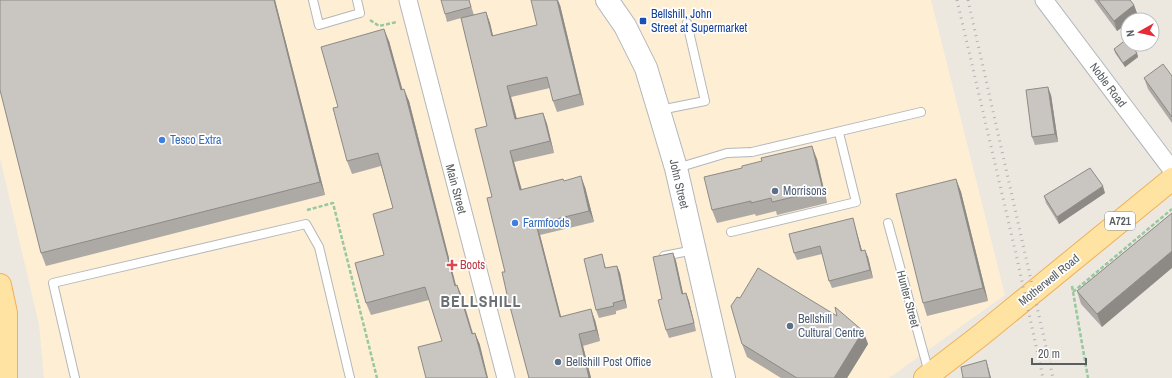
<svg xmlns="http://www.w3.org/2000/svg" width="1172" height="378" font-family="'Archivo Narrow',sans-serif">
<rect width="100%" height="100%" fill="#ece8e0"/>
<path fill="#fdeed4" d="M 0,0 L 931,0 L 1005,295 L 889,378 L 44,378 L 39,325 L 0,158 Z"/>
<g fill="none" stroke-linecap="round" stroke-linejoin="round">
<defs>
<path id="lane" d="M 313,0 L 319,25 L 360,13 L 357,0
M 660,110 L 705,101 L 687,23
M 677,168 L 727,153 L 752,152 L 921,112
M 888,223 L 929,373
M 731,232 L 856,202 L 839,133
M 664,256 L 694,250
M 75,378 L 53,283 L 306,224 L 319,247 L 350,378"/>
<path id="street" d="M 408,0 L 506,378
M 1044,0 L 1172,170"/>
<path id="secondary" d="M 607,0 L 625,26 L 646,68 L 659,111 L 676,168 L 724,378"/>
<path id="primary" d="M 0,285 L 6,313 L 6,378
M 925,378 L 981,335 L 1172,179"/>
</defs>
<use href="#lane" stroke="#b3b7bb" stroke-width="10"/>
<use href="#street" stroke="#b3b7bb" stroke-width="19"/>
<use href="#secondary" stroke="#b2b7bb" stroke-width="24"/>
<use href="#primary" stroke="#f0b056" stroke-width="24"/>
<path stroke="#97c89f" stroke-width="2.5" stroke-dasharray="4 2" stroke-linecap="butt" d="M 370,20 L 379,26 L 397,22
M 307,210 L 333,203 L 377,378
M 1072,286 L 1088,378
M 1073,292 L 1172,209"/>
<use href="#lane" stroke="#fff" stroke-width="8"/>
<use href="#street" stroke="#fff" stroke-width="17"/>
<use href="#secondary" stroke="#fff" stroke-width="22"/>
<use href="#primary" stroke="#fee3a3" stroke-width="22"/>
<path stroke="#b0b1b1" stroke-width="3" stroke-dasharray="1 5" stroke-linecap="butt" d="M 957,0 L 1016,254 L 1043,378
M 968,0 L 1053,378"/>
</g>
<path fill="#ada9a5" d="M 0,0 L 275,0 L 325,195 L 46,266 L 41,253 Z
M 469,0 L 474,15 L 486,12 L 490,23 L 493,36 L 537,25 L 560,5 L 584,105 L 557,112 L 553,101 L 550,88 L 511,97 L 517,119 L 543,113 L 547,124 L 554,153 L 514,162 L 521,190 L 564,181 L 585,187 L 594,222 L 540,235 L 561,317 L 595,320 L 600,341 L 583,346 L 591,378 L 529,378 L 505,272 L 492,197 L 487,126 L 461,18 L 447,22 L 445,14 Z
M 1094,0 L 1130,0 L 1134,5 L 1138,16 L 1117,31 Z
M 389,41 L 402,90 L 409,101 L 456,285 L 457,285 L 462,297 L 473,333 L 475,333 L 480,345 L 442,341 L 429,300 L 371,315 L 366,303 L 384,255 L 393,208 L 381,166 L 352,174 L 347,161 L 338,107 Z
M 1114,49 L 1137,53 L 1138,57 L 1125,67 L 1115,53 Z
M 1172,76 L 1172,123 L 1148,89 L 1144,78 Z
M 1051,95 L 1058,142 L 1035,145 L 1032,137 Z
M 817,159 L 827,203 L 777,215 L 776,211 L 756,216 L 755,214 L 717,223 L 712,210 Z
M 956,179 L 961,192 L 988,301 L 927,316 L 923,303 Z
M 1105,193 L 1059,224 L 1046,203 L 1044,196 Z
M 1172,213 L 1102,327 L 1081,304 L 1077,291 Z
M 853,218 L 855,226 L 862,251 L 868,257 L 873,278 L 832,288 L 829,281 L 822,254 L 797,260 L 794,253 Z
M 673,253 L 676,261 L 683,294 L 686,293 L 689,301 L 696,331 L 669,338 L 666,330 Z
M 604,262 L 606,268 L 617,266 L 620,273 L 627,308 L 616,311 L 616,314 L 599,318 L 596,310 Z
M 837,316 L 863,331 L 868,344 L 847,378 L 781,378 L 747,357 L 742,344 Z"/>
<path fill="#8d8a86" d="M 274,0 L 275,0 L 325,195 L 320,182 Z
M 557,0 L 558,0 L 560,5 L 584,105 L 580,94 Z
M 1134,5 L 1138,16 L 1133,20 L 1128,20 L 1128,23 L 1117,31 L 1114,21 Z
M 486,12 L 490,23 L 496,48 L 492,36 Z
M 384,29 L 389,41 L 406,102 L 401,90 Z
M 1137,53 L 1138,57 L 1125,67 L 1123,63 Z
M 507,86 L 511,97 L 520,131 L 515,119 Z
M 1048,87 L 1051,95 L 1058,142 L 1055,134 Z
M 404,89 L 409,101 L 459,298 L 455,286 Z
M 543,113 L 547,124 L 554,153 L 550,141 Z
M 812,146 L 817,159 L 827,203 L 823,190 Z
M 510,151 L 514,162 L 525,201 L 520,190 Z
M 581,176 L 585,187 L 594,222 L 589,211 Z
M 956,179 L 961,192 L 988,301 L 983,288 Z
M 1103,186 L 1105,193 L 1059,224 L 1057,217 Z
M 853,218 L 855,226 L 864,258 L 861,251 Z
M 536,224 L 540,235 L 564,328 L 560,317 Z
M 865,250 L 868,257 L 873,278 L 870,270 Z
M 1172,251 L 1172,268 L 1102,327 L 1097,314 Z
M 673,253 L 676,261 L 685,302 L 682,294 Z
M 617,266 L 620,273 L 627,308 L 624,300 Z
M 457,285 L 462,297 L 476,346 L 472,334 Z
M 686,293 L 689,301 L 696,331 L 694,323 Z
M 591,309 L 595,320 L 600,341 L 596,330 Z
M 863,331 L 868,344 L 847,378 L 834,378 Z
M 475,333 L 480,345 L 488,378 L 487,378 Z
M 579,334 L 583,346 L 591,378 L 589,378 Z
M 986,360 L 989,370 L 991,378 L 990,378 Z"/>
<path fill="#c9c5c0" stroke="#8d8a86" d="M 0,0 L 274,0 L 320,182 L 41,253 L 0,90 Z
M 441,0 L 469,0 L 471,7 L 445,14 Z
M 531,0 L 557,0 L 580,94 L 553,101 L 547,77 L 507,86 L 515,119 L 543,113 L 550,141 L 510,151 L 520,190 L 563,179 L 564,181 L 581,176 L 589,211 L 536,224 L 560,317 L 591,309 L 596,330 L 579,334 L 589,378 L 529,378 L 508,299 L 502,272 L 505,272 L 487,198 L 492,197 L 475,129 L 487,126 L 461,18 L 486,12 L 492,36 L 537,25 Z
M 1098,0 L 1130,0 L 1134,5 L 1114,21 Z
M 384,29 L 401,90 L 404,89 L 455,286 L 457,285 L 472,334 L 475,333 L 487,378 L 426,378 L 418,347 L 442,341 L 425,287 L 366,303 L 355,263 L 384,255 L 373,214 L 393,208 L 378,153 L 347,161 L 333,108 L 338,107 L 321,47 Z
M 1127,39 L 1128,40 L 1128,44 L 1130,44 L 1137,53 L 1123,63 L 1114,49 Z
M 1163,64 L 1172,76 L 1172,117 L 1144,78 Z
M 1048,87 L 1055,134 L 1032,137 L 1026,90 Z
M 812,146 L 823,190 L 772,202 L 771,198 L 751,203 L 751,201 L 712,210 L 704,177 L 742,168 L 742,166 L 762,161 L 761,158 Z
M 1090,168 L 1103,186 L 1057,217 L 1044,196 Z
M 956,179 L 983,288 L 923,303 L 896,194 Z
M 1172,213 L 1172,251 L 1097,314 L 1077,291 Z
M 853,218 L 861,251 L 865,250 L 870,270 L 829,281 L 820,246 L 794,253 L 789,234 Z
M 673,253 L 682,294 L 686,293 L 694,323 L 666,330 L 658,300 L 662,299 L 653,257 Z
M 602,254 L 605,268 L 617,266 L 624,300 L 613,303 L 614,306 L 596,310 L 584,259 Z
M 758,268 L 837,316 L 835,307 L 863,331 L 834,378 L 797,378 L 742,344 L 731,306 L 737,297 L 740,298 Z
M 986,360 L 990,378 L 963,378 L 961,367 Z"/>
<rect fill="#1a4fb4" stroke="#fff" stroke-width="1.5" x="639" y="17" width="8" height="8" rx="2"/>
<g fill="#3f7fe0" stroke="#fff" stroke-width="1.5">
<circle cx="162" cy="140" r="4"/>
<circle cx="515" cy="223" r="4"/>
</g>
<g fill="#5c6f8a" stroke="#fff" stroke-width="1.5">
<circle cx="775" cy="191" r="4"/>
<circle cx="790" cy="326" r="4"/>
<circle cx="558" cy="362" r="4"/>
</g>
<path fill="#e0444e" stroke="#fff" stroke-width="1.5" d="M450 259h4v4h4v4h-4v4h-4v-4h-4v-4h4z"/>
<g text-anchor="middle" stroke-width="3.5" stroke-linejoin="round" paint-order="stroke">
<rect fill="#fff" stroke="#8b8e90" stroke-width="1" x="1105" y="212" width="30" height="18" rx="3"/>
<g font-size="11" font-weight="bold" fill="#595e61">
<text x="1120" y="225">A721</text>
</g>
<g font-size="12" fill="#164399" stroke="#fff" text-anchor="start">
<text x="651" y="18">Bellshill, John<tspan x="651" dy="14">Street at Supermarket</tspan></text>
</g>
<g font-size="12" fill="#595e61" stroke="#fff">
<text transform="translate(1108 85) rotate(53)" y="4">Noble Road</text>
<text transform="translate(679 184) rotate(77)" y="4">John Street</text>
<text transform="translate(456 189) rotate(75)" y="4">Main Street</text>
<text transform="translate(1049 280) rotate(-39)" y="4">Motherwell Road</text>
<text transform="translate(908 299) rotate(75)" y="4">Hunter Street</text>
</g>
<g font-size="12" fill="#366cbe" stroke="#fff" text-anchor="start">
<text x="170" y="144">Tesco Extra</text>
<text x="523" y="227">Farmfoods</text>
</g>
<g font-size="12" fill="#4e5e75" stroke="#fff" text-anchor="start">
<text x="783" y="195">Morrisons</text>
<text x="798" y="323">Bellshill<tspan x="798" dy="14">Cultural Centre</tspan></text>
<text x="566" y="366">Bellshill Post Office</text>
</g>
<g font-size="12" fill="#be3a42" stroke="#fff" text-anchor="start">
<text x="460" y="269">Boots</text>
</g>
<g font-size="16" font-weight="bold" letter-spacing="1" fill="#6a7073" stroke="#fff">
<text x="481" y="307">BELLSHILL</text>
</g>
</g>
<g transform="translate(1140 32) rotate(262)"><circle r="19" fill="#ffffff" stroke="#bdbfc0"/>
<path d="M0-3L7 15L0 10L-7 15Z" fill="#e72b36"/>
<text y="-6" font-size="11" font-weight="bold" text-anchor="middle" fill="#595e61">N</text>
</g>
<path d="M1032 358v6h54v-6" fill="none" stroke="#595e61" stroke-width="2"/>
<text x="1038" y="358" font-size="12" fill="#595e61" stroke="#ffffff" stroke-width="3" paint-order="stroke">20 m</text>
</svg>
